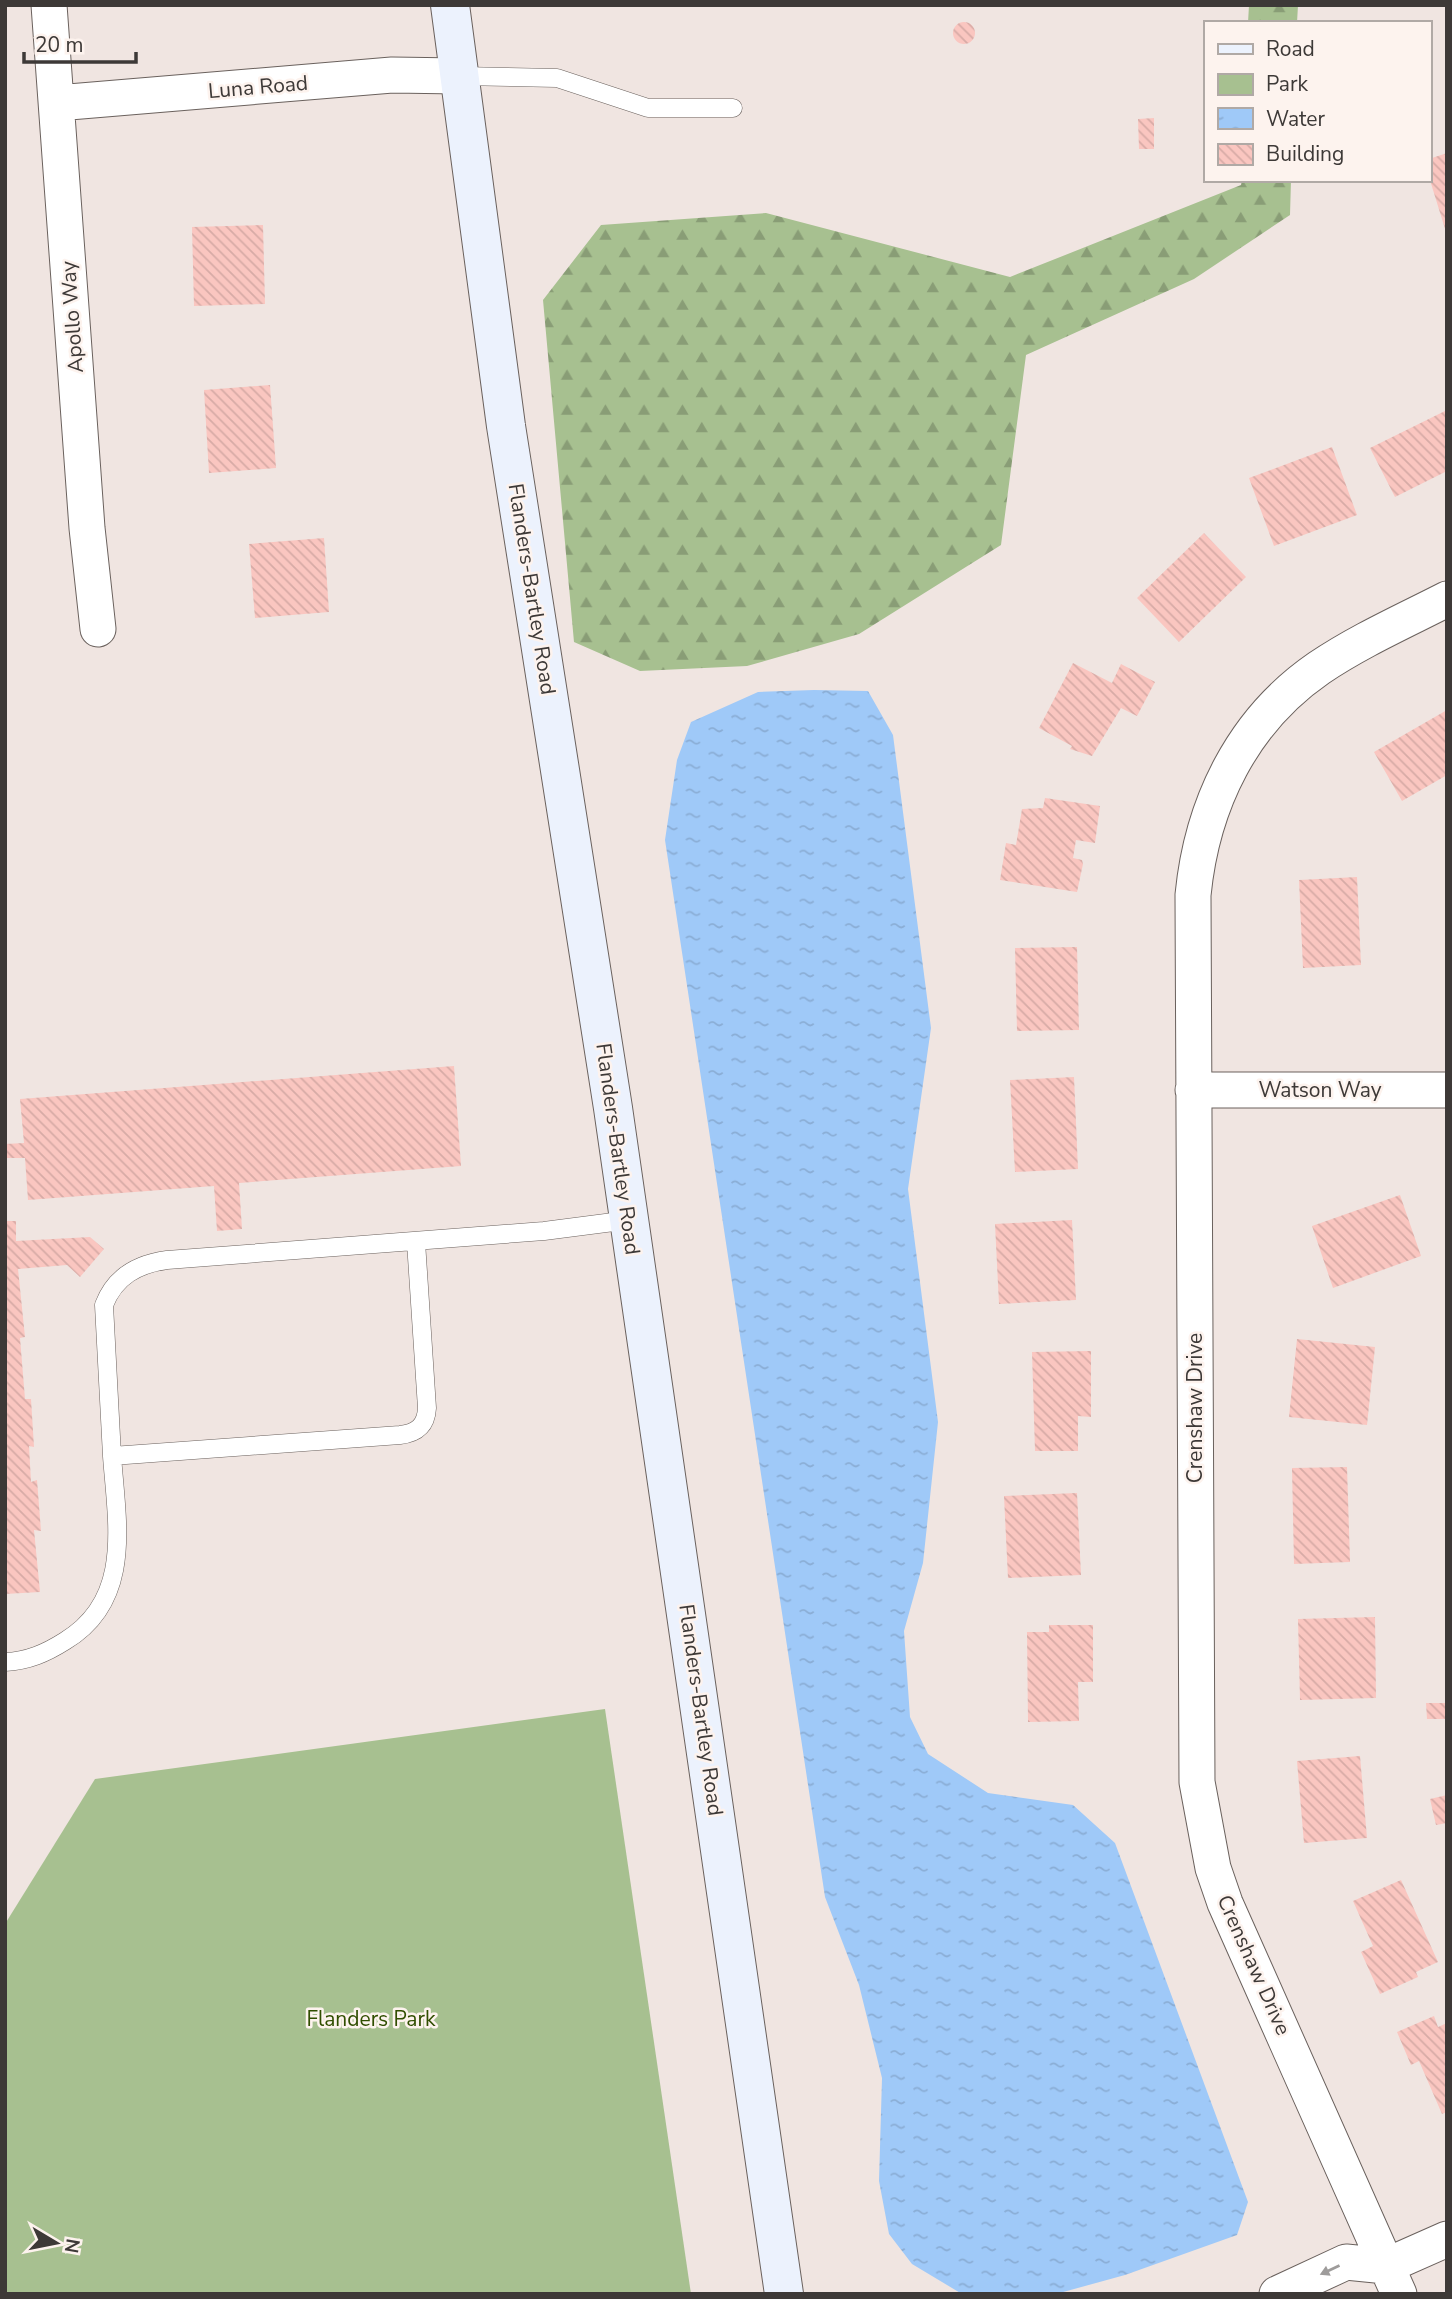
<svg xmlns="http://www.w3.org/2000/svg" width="1452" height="2299" font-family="'Nunito Sans',sans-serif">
<defs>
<pattern id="forest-firs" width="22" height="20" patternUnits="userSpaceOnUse" patternTransform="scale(1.75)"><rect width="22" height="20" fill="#a7c090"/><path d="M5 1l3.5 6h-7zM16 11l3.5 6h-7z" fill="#899d76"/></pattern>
<pattern id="water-ripples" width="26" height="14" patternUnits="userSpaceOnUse" patternTransform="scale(1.75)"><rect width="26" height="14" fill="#9fc9f8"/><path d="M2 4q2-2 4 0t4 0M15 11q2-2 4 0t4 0" fill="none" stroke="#8aadd5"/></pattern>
<pattern id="building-back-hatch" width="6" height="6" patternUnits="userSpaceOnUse" patternTransform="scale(1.75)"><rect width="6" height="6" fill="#fac6c0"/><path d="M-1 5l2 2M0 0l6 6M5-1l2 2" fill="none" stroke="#d7aba6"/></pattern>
</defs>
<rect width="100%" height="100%" fill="#f0e5e1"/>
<path fill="url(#forest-firs)" d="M 1249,5 L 1298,5 L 1297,23 L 1248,23 Z
M 1242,180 L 1291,180 L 1290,215 L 1194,279 L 1026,355 L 1001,545 L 859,634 L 747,666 L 640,671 L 574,642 L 543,300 L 601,225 L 766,213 L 1010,277 L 1241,185 Z"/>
<path fill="#a7c090" d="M 605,1709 L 691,2294 L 5,2294 L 5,1924 L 95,1779 Z"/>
<path fill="url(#water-ripples)" d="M 814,690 L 868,691 L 893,735 L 931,1028 L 908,1189 L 938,1422 L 923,1563 L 904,1631 L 910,1717 L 928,1754 L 988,1793 L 1073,1805 L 1115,1843 L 1248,2202 L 1237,2235 L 1125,2275 L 1056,2294 L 962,2294 L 912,2264 L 889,2234 L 879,2181 L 882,2078 L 859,1985 L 825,1897 L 665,840 L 677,760 L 691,722 L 758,692 Z"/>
<path fill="url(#building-back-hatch)" d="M953 33a11 11 0 1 1 22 0a11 11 0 1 1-22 0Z
M 1154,118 L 1154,149 L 1139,149 L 1138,119 Z
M 1447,153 L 1447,232 L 1446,232 L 1429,177 L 1429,159 Z
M 263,225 L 265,304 L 194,306 L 192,227 Z
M 270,385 L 276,468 L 209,473 L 204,390 Z
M 1447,410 L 1447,471 L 1395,497 L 1370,448 Z
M 1332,447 L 1357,515 L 1274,546 L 1249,478 Z
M 1204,533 L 1246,577 L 1179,642 L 1137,598 Z
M 324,538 L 329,612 L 255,618 L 249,544 Z
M 1073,663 L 1112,683 L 1121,664 L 1155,682 L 1137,716 L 1121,708 L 1092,756 L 1070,749 L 1072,746 L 1039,728 Z
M 1447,710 L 1447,775 L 1402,801 L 1374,752 Z
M 1045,798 L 1100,806 L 1095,843 L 1076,840 L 1073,858 L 1082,860 L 1083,864 L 1077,892 L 1000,880 L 1006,843 L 1016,845 L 1022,809 L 1043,808 Z
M 1357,877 L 1361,965 L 1303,968 L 1299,880 Z
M 1077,947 L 1079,1030 L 1017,1031 L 1015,948 Z
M 454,1066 L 461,1166 L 239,1183 L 242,1229 L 217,1231 L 214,1186 L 28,1200 L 25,1158 L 5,1158 L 5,1144 L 24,1143 L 20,1099 Z
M 1074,1077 L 1078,1169 L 1015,1172 L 1010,1080 Z
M 1400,1195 L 1421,1256 L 1333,1288 L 1312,1226 Z
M 1072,1220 L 1076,1300 L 999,1304 L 995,1224 Z
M 5,1221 L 16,1221 L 16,1241 L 90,1237 L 104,1249 L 80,1277 L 67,1265 L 18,1269 L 25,1337 L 20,1338 L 25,1399 L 31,1399 L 34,1447 L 29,1446 L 31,1482 L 37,1480 L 41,1531 L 34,1530 L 40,1592 L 5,1594 Z
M 1297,1339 L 1375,1347 L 1367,1425 L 1289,1417 Z
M 1091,1351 L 1091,1417 L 1078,1416 L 1078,1451 L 1035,1451 L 1032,1352 Z
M 1347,1467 L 1350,1562 L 1294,1564 L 1292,1468 Z
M 1077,1493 L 1081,1575 L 1008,1578 L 1004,1496 Z
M 1375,1617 L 1376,1698 L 1300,1700 L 1298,1619 Z
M 1049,1625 L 1093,1625 L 1093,1682 L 1078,1682 L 1079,1721 L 1028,1722 L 1027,1632 L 1049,1632 Z
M 1426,1703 L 1447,1703 L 1447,1719 L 1427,1719 Z
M 1360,1756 L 1367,1838 L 1304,1843 L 1297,1761 Z
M 1447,1795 L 1447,1823 L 1436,1825 L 1430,1799 Z
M 1401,1880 L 1438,1962 L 1416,1972 L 1418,1977 L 1380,1994 L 1361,1952 L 1373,1946 L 1353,1901 Z
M 1434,2016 L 1438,2027 L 1447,2023 L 1447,2112 L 1442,2114 L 1419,2061 L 1411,2065 L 1397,2032 Z"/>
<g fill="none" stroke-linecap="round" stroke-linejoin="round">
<defs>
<path id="lane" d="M 459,76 L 557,78 L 648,108 L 733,108
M 416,1242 L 427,1408 C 426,1426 417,1433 400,1435 L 112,1456 L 104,1305 C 115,1276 138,1264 167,1260 L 544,1231 L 629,1220
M 5,1662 C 28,1661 46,1653 65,1641 C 133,1600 117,1524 112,1456"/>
<path id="street" d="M 49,5 L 87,528 L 98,629
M 57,103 L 392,75 L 459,76
M 1193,1090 L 1447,1090
M 1277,2294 L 1346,2262 L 1386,2266 L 1447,2239
M 1399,2294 L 1225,1903 L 1213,1868 L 1197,1782 L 1193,895 C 1202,804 1242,721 1319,668 C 1359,641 1404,621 1447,599"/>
<path id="secondary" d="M 450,5 L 506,426 L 613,1108 L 784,2294"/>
</defs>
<use href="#lane" stroke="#6a615d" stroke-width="19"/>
<use href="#street" stroke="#6a615d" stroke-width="37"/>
<use href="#secondary" stroke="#6a615d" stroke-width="40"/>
<use href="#lane" stroke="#fff" stroke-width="18"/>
<use href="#street" stroke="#fff" stroke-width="35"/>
<use href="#secondary" stroke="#ecf2fd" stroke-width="38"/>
</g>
<defs><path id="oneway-solid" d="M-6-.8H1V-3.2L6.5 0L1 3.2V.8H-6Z" transform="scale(1.75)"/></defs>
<use fill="#9e9c9b" href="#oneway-solid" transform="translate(1330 2270) rotate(155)"/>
<g text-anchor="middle" stroke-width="5" stroke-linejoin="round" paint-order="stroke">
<g font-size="21" fill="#3d3937" stroke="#fdf3ee">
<text transform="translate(258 87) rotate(-5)" y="7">Luna Road</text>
<text transform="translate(72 317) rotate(-94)" y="7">Apollo Way</text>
<text transform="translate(532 589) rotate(81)" y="7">Flanders-Bartley Road</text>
<text x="1320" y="1097">Watson Way</text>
<text transform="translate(618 1149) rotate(82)" y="7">Flanders-Bartley Road</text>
<text transform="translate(1195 1408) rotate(-90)" y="7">Crenshaw Drive</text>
<text transform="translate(701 1710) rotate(82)" y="7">Flanders-Bartley Road</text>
<text transform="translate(1254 1965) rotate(66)" y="7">Crenshaw Drive</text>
</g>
<g font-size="21" fill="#304e00" stroke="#fdf3ee">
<text x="371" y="2026">Flanders Park</text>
</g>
</g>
<rect width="1452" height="2299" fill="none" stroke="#3d3937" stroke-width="14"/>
<rect x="1204" y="21" width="228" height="161" fill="#fdf3ee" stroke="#b0a9a5" stroke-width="2"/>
<rect x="1218" y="44" width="35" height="10" fill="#ecf2fd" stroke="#b0a9a5" stroke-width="2"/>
<text x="1266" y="56" font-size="21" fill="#3d3937">Road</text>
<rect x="1218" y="74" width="35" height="21" fill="#a7c090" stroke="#b0a9a5" stroke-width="2"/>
<text x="1266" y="91" font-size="21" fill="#3d3937">Park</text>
<rect x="1218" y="108" width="35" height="21" fill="url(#water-ripples)" stroke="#b0a9a5" stroke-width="2"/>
<text x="1266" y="126" font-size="21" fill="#3d3937">Water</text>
<rect x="1218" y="144" width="35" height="21" fill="url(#building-back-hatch)" stroke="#b0a9a5" stroke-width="2"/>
<text x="1266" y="161" font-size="21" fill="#3d3937">Building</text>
<g transform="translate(56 2243) rotate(100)" stroke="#fdf3ee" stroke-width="5" paint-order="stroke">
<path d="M0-5L12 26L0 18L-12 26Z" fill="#3d3937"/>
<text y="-10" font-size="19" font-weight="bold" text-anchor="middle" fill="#3d3937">N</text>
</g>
<path d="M24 52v10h112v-10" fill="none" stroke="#3d3937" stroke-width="3.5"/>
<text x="35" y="52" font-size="21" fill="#3d3937" stroke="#fdf3ee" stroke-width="5" paint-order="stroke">20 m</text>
</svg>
